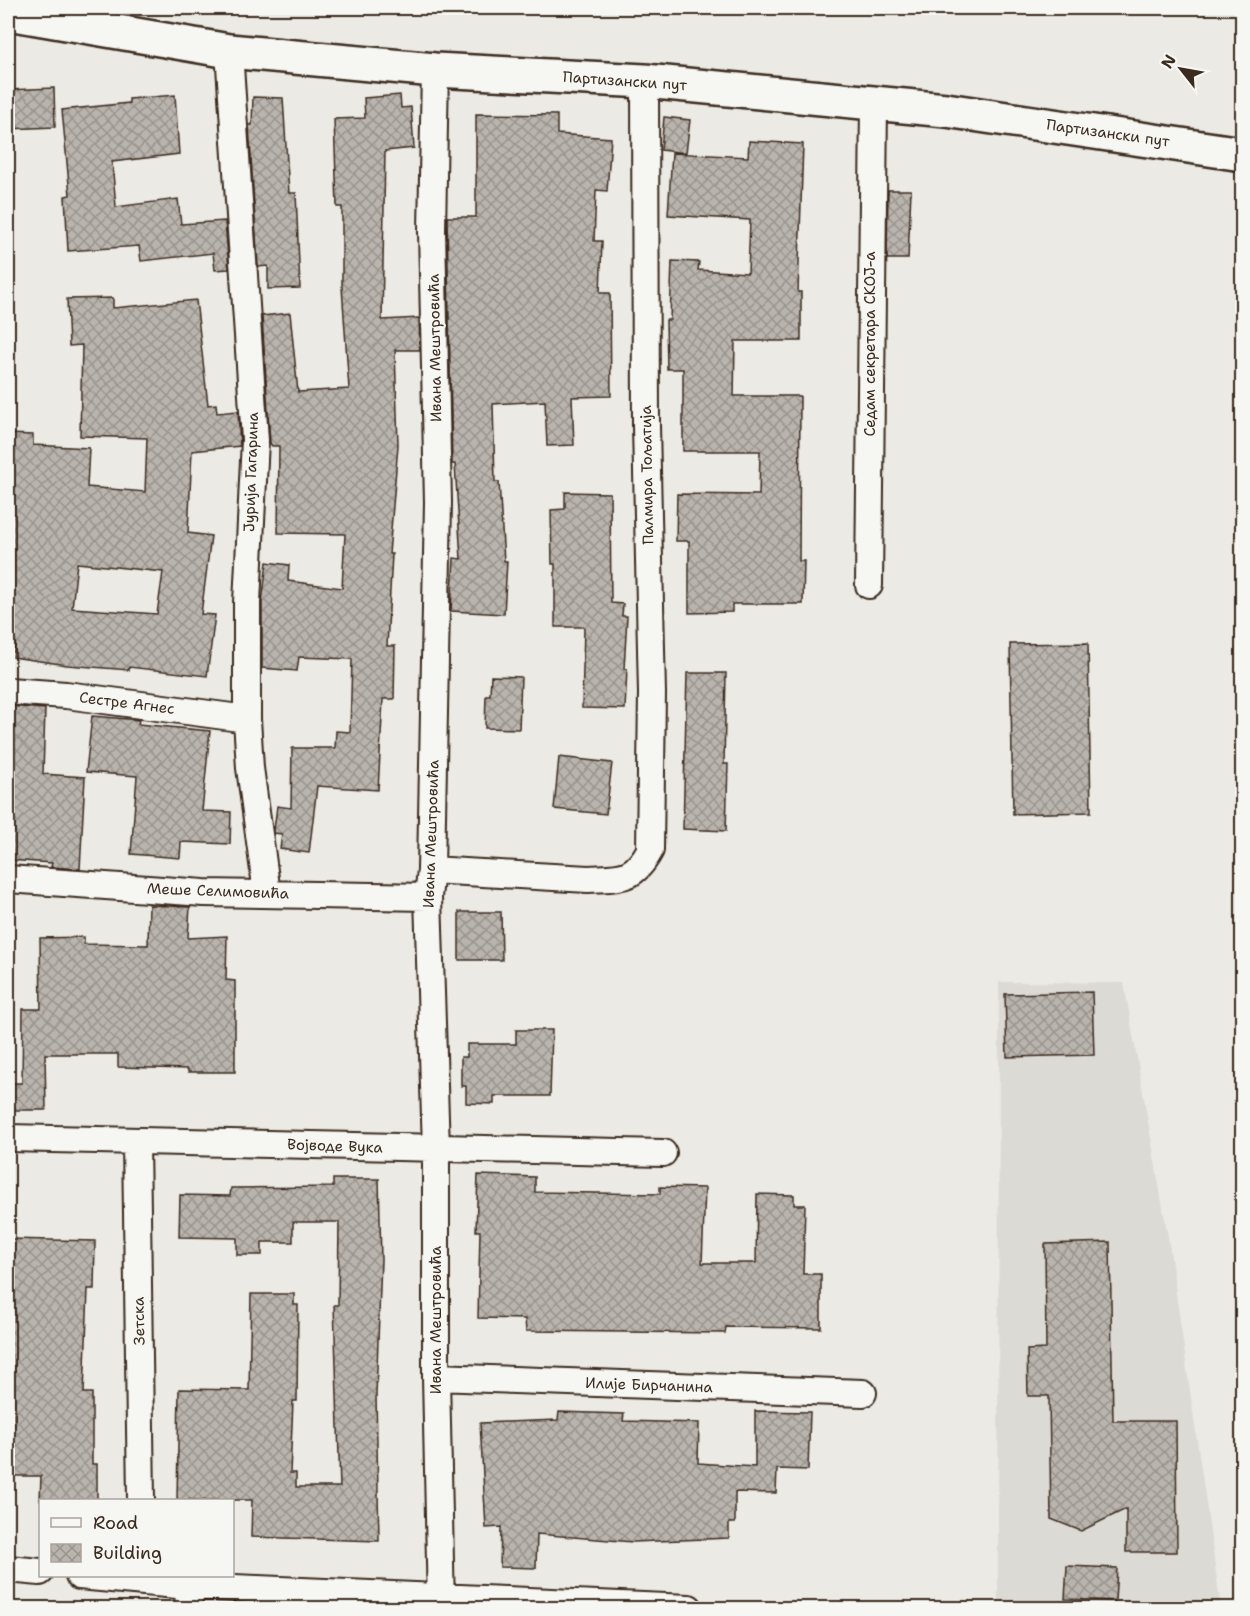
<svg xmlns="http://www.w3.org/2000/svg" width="1250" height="1616" font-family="'Shantell Sans',sans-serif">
<defs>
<pattern id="building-cross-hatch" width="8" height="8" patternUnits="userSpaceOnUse" patternTransform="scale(1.5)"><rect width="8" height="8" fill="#bab4ae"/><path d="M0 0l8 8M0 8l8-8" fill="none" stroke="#98938d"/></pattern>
</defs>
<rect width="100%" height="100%" fill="#ebeae5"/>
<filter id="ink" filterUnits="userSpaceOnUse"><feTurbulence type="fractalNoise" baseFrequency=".0167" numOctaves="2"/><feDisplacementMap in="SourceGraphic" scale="12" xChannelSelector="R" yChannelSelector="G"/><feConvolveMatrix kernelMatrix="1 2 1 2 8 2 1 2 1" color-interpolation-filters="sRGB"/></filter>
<g filter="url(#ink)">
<path fill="#dcdad4" d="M 999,982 L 1124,983 L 1168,1237 L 1221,1608 L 998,1608 Z"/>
<path fill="url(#building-cross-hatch)" stroke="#3b2a1e" stroke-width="1.5" fill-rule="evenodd" d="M 54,88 L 55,127 L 8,129 L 8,90 Z
M 175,95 L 179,154 L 112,162 L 116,207 L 178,199 L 181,224 L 225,221 L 229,269 L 215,270 L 213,253 L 141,261 L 139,246 L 68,251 L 65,196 L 70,195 L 62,110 L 129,103 L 129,99 Z
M 400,95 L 401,108 L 411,107 L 414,148 L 385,151 L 382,320 L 419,318 L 420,350 L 395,350 L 398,445 L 389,554 L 392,554 L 387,646 L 395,646 L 394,699 L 383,699 L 378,790 L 317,786 L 309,853 L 280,849 L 282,834 L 274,833 L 274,830 L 277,806 L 291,808 L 292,748 L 335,748 L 336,731 L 350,732 L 352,659 L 299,657 L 297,671 L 262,668 L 262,603 L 267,562 L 289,565 L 288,581 L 342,588 L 345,534 L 278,533 L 279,446 L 272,446 L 270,443 L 262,316 L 290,313 L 298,392 L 349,389 L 342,287 L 342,207 L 337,207 L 334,119 L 365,118 L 364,98 Z
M 253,97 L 283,98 L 289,193 L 296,193 L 300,288 L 268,289 L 268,266 L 258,267 L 249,125 L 252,125 Z
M 476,114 L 557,115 L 557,134 L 611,138 L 607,191 L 596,190 L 594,241 L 602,241 L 600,293 L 610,293 L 611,396 L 572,397 L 574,445 L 547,446 L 545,401 L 493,404 L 495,482 L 499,482 L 504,561 L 507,561 L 504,614 L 451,611 L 454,558 L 461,559 L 455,464 L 452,464 L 447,217 L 476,217 Z
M 664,117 L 690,120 L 686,153 L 661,150 Z
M 749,141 L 803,144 L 798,292 L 801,292 L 801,341 L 735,341 L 734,396 L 800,396 L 799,561 L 804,561 L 803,604 L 732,604 L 732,612 L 689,613 L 689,541 L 676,541 L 677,494 L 759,495 L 760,451 L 683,451 L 683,369 L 667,369 L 666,320 L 670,320 L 672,261 L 699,262 L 698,270 L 748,273 L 750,220 L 668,215 L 672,153 L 748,157 Z
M 888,190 L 911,190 L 908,259 L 887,259 Z
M 113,298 L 113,308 L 196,300 L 208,405 L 216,404 L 217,413 L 238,411 L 240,446 L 192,451 L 188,533 L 211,536 L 201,614 L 215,615 L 207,676 L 129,667 L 129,670 L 67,665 L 13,657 L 15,644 L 8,643 L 8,434 L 33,435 L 33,445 L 89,448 L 87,487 L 145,492 L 147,438 L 80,436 L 82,345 L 69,346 L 67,299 ZM 77,563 L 163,572 L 157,614 L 72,608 Z
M 565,492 L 610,493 L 611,603 L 623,604 L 622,616 L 627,616 L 624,669 L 627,669 L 625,709 L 582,708 L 584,627 L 555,627 L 555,564 L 552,564 L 551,510 L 565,509 Z
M 1088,643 L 1091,812 L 1013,814 L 1010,644 Z
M 687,673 L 726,673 L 724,764 L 728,764 L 726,831 L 683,829 Z
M 491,676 L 521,677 L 519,729 L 485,728 L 486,695 L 490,695 Z
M 8,706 L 45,709 L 43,774 L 85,777 L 80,869 L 51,867 L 52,863 L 8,860 Z
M 92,716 L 139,720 L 138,724 L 210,731 L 202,811 L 231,812 L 230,844 L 181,842 L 180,858 L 131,854 L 137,776 L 86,772 Z
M 559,757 L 612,763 L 606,814 L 554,809 Z
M 149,905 L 190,907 L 188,938 L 227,936 L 226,980 L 235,981 L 235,1072 L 188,1072 L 188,1069 L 118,1067 L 118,1054 L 45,1054 L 46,1110 L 8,1110 L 8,1083 L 22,1083 L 23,1009 L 41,1009 L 40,938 L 84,937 L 84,944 L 148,945 Z
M 459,912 L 501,912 L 502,960 L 459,960 Z
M 1092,992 L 1094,1055 L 1007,1057 L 1005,994 Z
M 516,1030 L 552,1030 L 550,1096 L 494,1096 L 494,1104 L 466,1103 L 466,1086 L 461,1086 L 461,1057 L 467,1057 L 467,1044 L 516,1044 Z
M 478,1175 L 535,1177 L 535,1192 L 660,1194 L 660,1187 L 705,1188 L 702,1263 L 756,1263 L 757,1194 L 794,1195 L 794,1205 L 805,1205 L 803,1274 L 821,1274 L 821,1328 L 726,1327 L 725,1333 L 526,1331 L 525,1319 L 478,1318 L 480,1231 L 476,1231 Z
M 333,1179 L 379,1179 L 381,1260 L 376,1395 L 379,1541 L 251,1537 L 252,1500 L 177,1500 L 179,1389 L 249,1390 L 251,1294 L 294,1294 L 294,1305 L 298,1305 L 297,1401 L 293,1401 L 290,1473 L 296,1473 L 296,1487 L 340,1487 L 334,1305 L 338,1305 L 339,1222 L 293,1222 L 293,1242 L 262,1242 L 262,1255 L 237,1255 L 237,1238 L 179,1237 L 180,1195 L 230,1196 L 231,1188 L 333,1187 Z
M 8,1239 L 95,1241 L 94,1289 L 88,1289 L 84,1393 L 92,1393 L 92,1464 L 97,1464 L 97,1500 L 40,1500 L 41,1476 L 8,1476 Z
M 1110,1242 L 1113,1421 L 1176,1421 L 1177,1552 L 1126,1552 L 1126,1509 L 1081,1531 L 1051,1519 L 1049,1396 L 1028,1396 L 1027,1350 L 1046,1349 L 1045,1244 Z
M 755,1411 L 810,1412 L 808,1470 L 777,1469 L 776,1493 L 735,1492 L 735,1523 L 729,1523 L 729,1538 L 633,1542 L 537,1534 L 536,1568 L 500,1567 L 501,1527 L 486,1528 L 480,1423 L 558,1420 L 559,1412 L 624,1414 L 623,1421 L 699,1423 L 698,1463 L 755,1467 Z
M 1067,1566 L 1117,1568 L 1115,1601 L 1065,1599 Z"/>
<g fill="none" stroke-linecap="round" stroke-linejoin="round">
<defs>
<path id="street" d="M 229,51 L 255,440 L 247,603 L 247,719 L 250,768 L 267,893
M 435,70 L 432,231 L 438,502 L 431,870 L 428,897 L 436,1149 L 436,1377 L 441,1608
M 869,585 L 874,103
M 8,691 L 66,695 L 247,719
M 431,870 L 588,879 C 621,877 633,881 650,850 L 652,693 L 646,426 L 645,81
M 8,879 L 204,893 L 428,897
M 8,1138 L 663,1153
M 136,1141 L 141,1500
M 436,1377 L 863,1393
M 8,1569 L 40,1572
M 79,1576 L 188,1586 L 689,1608
M 188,1586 L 189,1608"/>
<path id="secondary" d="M 8,13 L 229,51 L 435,70 L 645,81 L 946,110 L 1242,154"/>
</defs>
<use href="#street" stroke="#3b2a1e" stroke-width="30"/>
<use href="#secondary" stroke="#3b2a1e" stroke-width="38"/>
<use href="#street" stroke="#f6f6f2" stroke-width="26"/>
<use href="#secondary" stroke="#f6f6f2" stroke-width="33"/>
</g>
</g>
<g text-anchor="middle" stroke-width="4.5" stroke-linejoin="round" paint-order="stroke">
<g font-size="15" fill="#3b2a1e" stroke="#f6f6f2">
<text transform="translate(625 81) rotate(4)" y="5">Партизански пут</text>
<text transform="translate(1108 133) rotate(8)" y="5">Партизански пут</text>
<text transform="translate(870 344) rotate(-90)" y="5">Седам секретара СКОЈ-а</text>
<text transform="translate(435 348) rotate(-91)" y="5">Ивана Мештровића</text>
<text transform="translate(251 472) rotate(-88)" y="5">Јурија Гагарина</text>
<text transform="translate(647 475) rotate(-91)" y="5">Палмира Тољатија</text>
<text transform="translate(127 703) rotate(7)" y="5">Сестре Агнес</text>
<text transform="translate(431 834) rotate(-88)" y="5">Ивана Мештровића</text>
<text transform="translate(218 891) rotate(2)" y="5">Меше Селимовића</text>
<text transform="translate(335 1146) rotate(2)" y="5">Војводе Вука</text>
<text transform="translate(436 1320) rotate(-90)" y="5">Ивана Мештровића</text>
<text transform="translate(139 1321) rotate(-91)" y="5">Зетска</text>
<text transform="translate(649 1385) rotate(2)" y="5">Илије Бирчанина</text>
</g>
</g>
<rect width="1250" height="1616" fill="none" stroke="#f6f6f2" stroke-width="30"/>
<rect x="15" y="15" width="1220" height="1586" fill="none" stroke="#3b2a1e" stroke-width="2" filter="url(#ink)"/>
<rect x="39" y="1499" width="195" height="78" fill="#f6f6f2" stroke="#aba49d" stroke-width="1.5"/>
<rect x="51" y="1518" width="30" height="9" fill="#f6f6f2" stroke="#aba49d" stroke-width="1.5"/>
<text x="93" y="1529" font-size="18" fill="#3b2a1e">Road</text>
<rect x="51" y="1544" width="30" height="18" fill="url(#building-cross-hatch)" stroke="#aba49d" stroke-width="1.5"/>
<text x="93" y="1559" font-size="18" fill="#3b2a1e">Building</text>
<g transform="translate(1181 69) rotate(301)" stroke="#f6f6f2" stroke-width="4.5" paint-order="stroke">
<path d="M0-4.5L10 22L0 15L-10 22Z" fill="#3b2a1e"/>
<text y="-9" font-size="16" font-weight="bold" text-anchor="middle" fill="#3b2a1e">N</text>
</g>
</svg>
